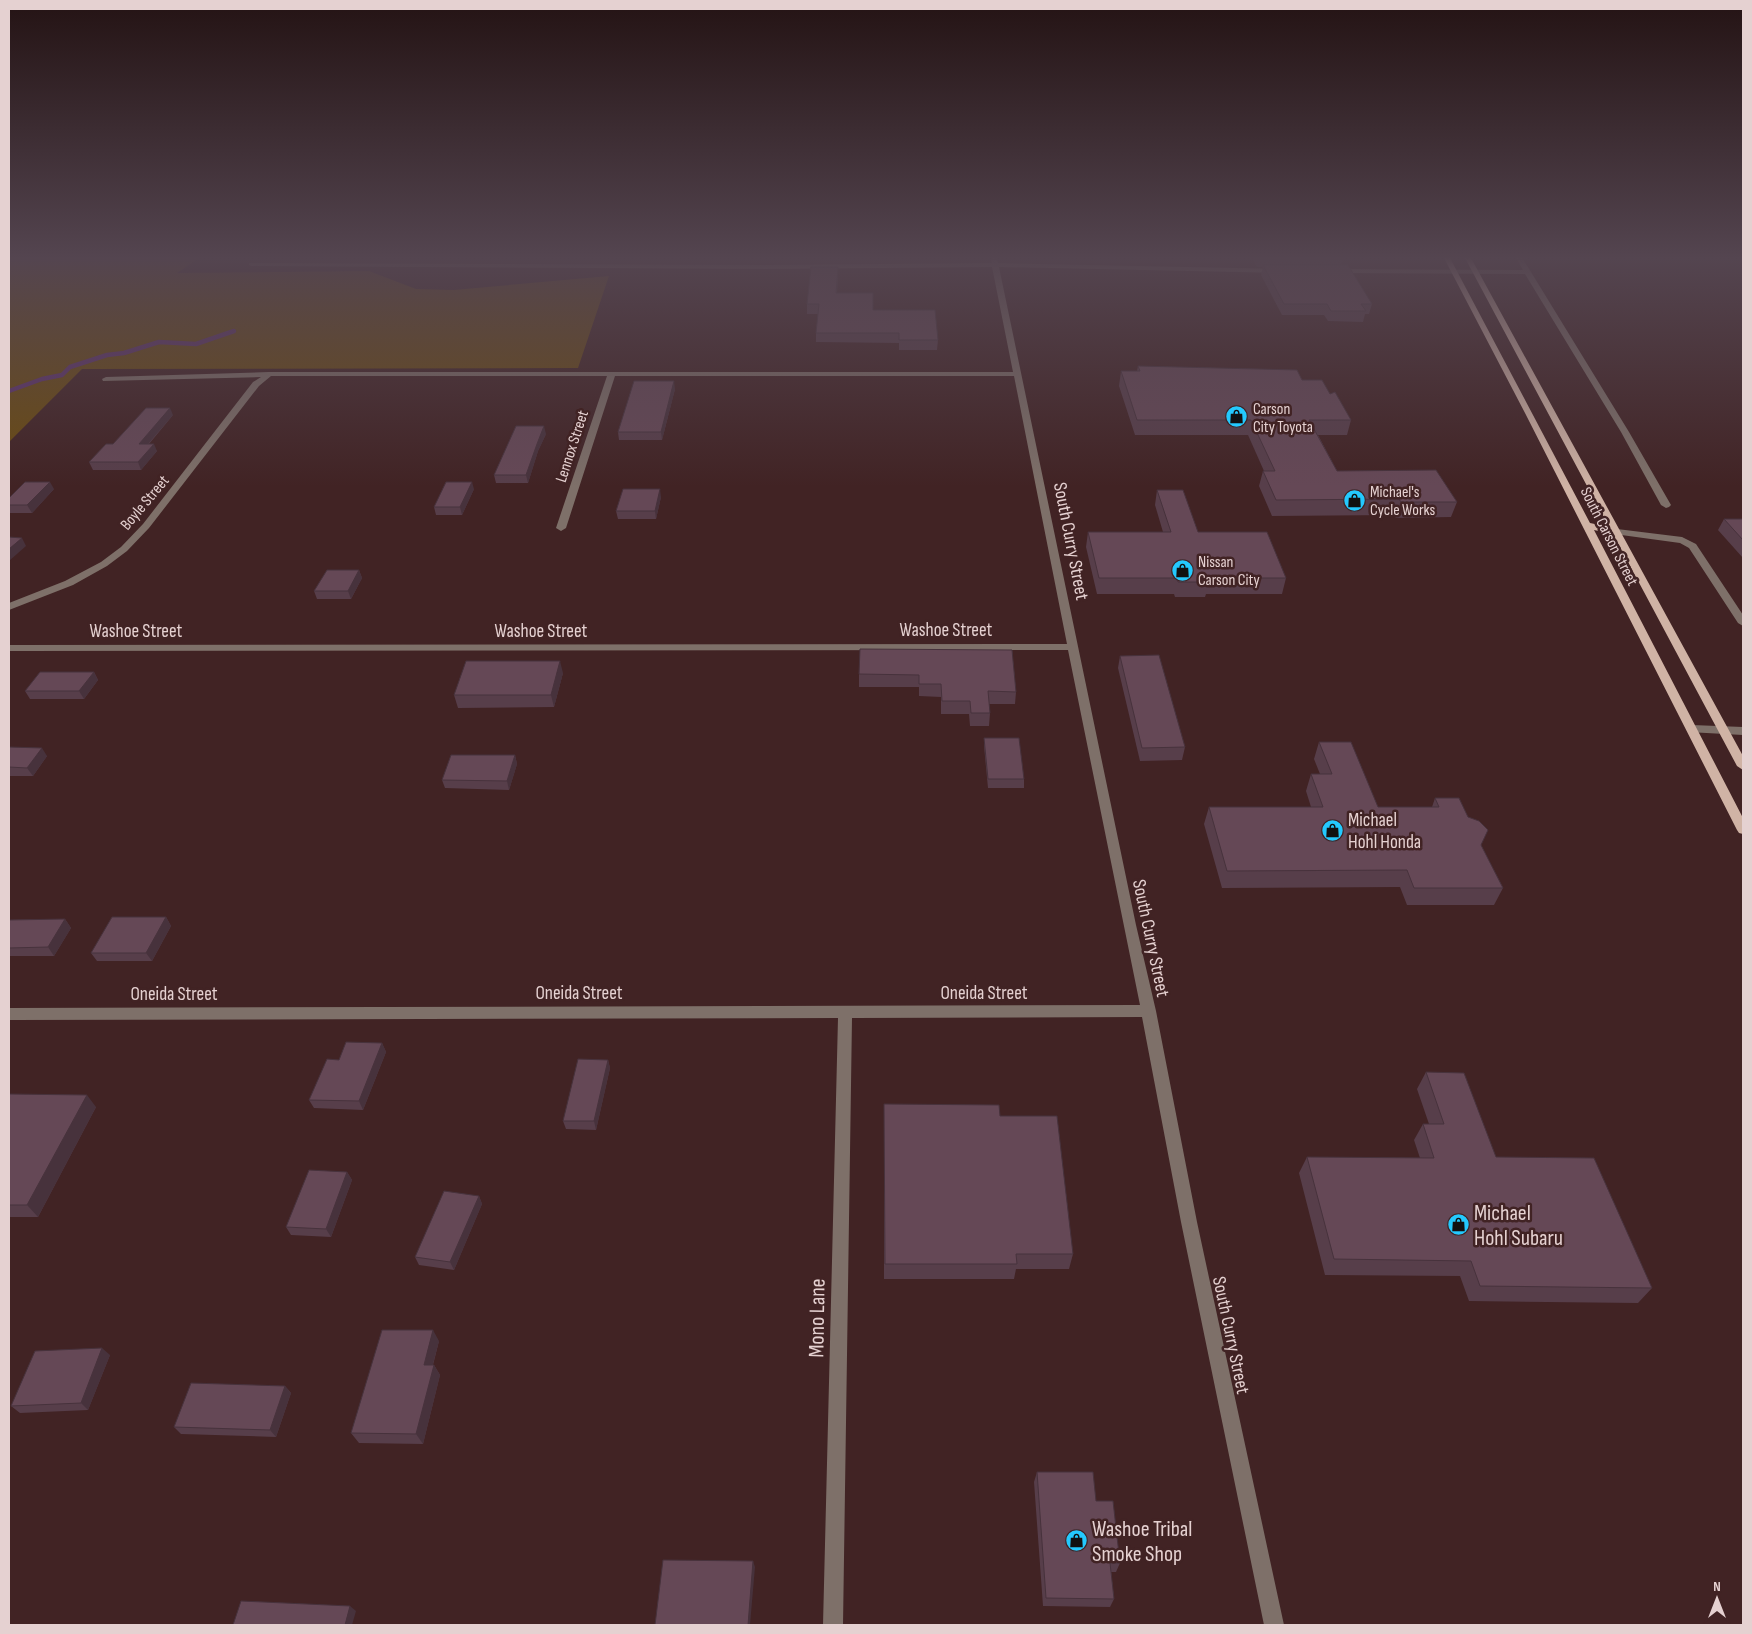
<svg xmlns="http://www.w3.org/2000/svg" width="1752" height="1634" viewBox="0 0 1752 1634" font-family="'Sofia Sans Condensed',sans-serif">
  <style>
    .green { fill: #6b4b10 }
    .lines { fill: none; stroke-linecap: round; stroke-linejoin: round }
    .stream { stroke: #5f346e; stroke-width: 4.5 }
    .minor { fill: #7e7069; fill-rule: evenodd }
    .major { fill: #d0b3a5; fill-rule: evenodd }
    .wall { fill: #573e4a }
    .shaded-wall { fill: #47323c }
    .building { fill: #654856; stroke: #47323c }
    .labels { text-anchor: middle; stroke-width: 5; stroke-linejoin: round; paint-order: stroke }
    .far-poi-label { font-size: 16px; fill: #e5d1d1; stroke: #412324; text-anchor: start }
    .far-street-label { font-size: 16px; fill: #e5d1d1; stroke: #412324 }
    .street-label { font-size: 19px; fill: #e5d1d1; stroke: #412324 }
    .poi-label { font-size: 19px; fill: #e5d1d1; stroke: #412324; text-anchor: start }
    .near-poi-label { font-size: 22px; fill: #e5d1d1; stroke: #412324; text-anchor: start }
    .near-street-label { font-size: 22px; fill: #e5d1d1; stroke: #412324 }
  </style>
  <rect width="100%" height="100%" fill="#412324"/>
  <!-- green -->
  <polygon class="green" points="9,258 199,258 177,273 369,271 416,289 454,290 609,276 578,368 82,369 9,442"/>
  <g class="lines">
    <!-- stream -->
    <polyline class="stream" points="9,391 42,379 62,375 70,367 107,355 124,353 159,342 196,344 234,331"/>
    <!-- minor -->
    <g class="minor">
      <polygon points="991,258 997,258 998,263 1278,269 1281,271 1278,273 999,267 1136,925 1156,1011 1197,1222 1284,1625 1264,1625 1181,1222 1142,1017 852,1018 843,1625 823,1625 838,1018 9,1020 9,1008 1140,1005 1068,650 9,651 9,645 1067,644 1014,376 615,376 566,528 561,531 556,528 607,376 271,376 259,386 149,528 127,551 107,566 73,585 9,610 9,603 65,581 101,562 121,547 143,524 253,382 261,377 103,381 102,379 106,377 269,372 1013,372 992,267 768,269 251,266 249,265 249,263 768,265 992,263"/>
      <polygon points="1516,258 1522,258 1531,272 1629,432 1671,505 1669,507 1666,508 1661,505 1621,432 1525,274 1335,273 1332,271 1335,269 1523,270"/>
      <polygon points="1617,529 1682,537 1696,544 1743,615 1743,626 1738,623 1689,548 1680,543 1614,534 1614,530"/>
      <polygon points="1692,725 1743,727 1743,735 1688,732 1686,729"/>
    </g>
    <!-- major -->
    <polygon class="major" points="1444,258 1450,258 1590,523 1609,527 1465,258 1471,258 1743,756 1743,770 1737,766 1613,534 1594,530 1743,818 1743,834 1739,833 1737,830 1525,413"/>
  </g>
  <!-- wall -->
  <g class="wall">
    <polygon points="1252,258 1343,258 1341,265 1372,304 1369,314 1365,314 1363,322 1328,321 1324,315 1282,315 1261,275 1263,267 1257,267"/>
    <polygon points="838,276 837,293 938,340 937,350 899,350 899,343 816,342 816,333 818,314 807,314 807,304"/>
    <polygon points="1138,366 1302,380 1330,394 1351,420 1347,435 1318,435 1337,471 1457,502 1451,517 1396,518 1394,515 1272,516 1259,486 1263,471 1264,471 1248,435 1135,435 1119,386 1121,371 1137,371"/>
    <polygon points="675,389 662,440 619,440 618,432"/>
    <polygon points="173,415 149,444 157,451 141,470 93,470 89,462 113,444"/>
    <polygon points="546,434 538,451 528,483 496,483 494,475"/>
    <polygon points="54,489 32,513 9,513 9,498"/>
    <polygon points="474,489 462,515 436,515 434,507"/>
    <polygon points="1157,490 1198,532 1286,578 1282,594 1206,594 1205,597 1175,597 1174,594 1097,594 1086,547 1088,532 1163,532 1155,505"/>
    <polygon points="661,497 656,519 618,519 616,511"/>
    <polygon points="1724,519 1743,519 1743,558 1718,530"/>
    <polygon points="359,570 362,578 351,599 317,599 314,591"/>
    <polygon points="1012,650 1016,692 1015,704 989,704 990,713 989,726 970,726 969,714 941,714 941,697 919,696 919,687 859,687 859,674"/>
    <polygon points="1120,656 1185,747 1182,760 1140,761 1118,668"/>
    <polygon points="94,672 98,680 84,699 30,699 25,691"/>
    <polygon points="563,673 554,707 458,708 454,695"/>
    <polygon points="984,738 1024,779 1024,788 988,788 984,746"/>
    <polygon points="1319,742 1378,807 1432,807 1435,798 1481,845 1503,888 1494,905 1407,905 1400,887 1222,888 1204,824 1209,807 1311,807 1306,791 1311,774 1320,774 1314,759"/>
    <polygon points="9,747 47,756 33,776 9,776"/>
    <polygon points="515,755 517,764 509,790 445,788 442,780"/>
    <polygon points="166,917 171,926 152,961 97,961 91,953"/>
    <polygon points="65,919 71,928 54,956 9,956 9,920"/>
    <polygon points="382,1043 386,1052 363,1110 314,1108 309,1100 339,1060"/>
    <polygon points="608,1060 610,1068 596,1130 566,1129 563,1121"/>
    <polygon points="1426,1072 1496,1157 1652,1288 1638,1303 1469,1301 1460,1276 1325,1275 1299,1173 1307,1157 1420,1158 1414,1140 1423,1124 1429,1124 1417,1089"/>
    <polygon points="9,1094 96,1107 38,1217 9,1217"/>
    <polygon points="884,1104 1000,1116 1073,1254 1069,1269 1016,1269 1014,1279 884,1279"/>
    <polygon points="347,1172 352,1180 331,1237 291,1235 286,1227"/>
    <polygon points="479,1196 482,1204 454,1270 419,1265 415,1257"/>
    <polygon points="439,1341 433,1365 434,1365 440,1375 423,1444 359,1443 351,1433"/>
    <polygon points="110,1355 88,1410 20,1413 11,1406"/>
    <polygon points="285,1386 291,1393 276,1437 181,1434 174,1427"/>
    <polygon points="1037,1472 1096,1501 1120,1563 1116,1572 1111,1572 1114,1599 1110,1607 1043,1606 1034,1482"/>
  </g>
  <!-- shaded-wall -->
  <g class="shaded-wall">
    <polygon points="674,381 675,389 662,440 661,432"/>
    <polygon points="170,408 173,415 142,451 139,444"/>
    <polygon points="544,426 546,434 538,451 528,483 526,475 537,444"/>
    <polygon points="154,444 157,451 141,470 138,462"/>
    <polygon points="50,482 54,489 32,513 27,505"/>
    <polygon points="472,482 474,489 462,515 460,507"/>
    <polygon points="660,489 661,497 656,519 655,511"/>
    <polygon points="22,538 26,546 9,561 9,549"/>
    <polygon points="359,570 362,578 351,599 348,591"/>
    <polygon points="560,661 563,673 554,707 551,695"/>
    <polygon points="94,672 98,680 84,699 79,691"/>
    <polygon points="42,748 47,756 33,776 27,768"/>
    <polygon points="515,755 517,764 509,790 507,781"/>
    <polygon points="166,917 171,926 152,961 146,953"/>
    <polygon points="65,919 71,928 54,956 48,947"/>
    <polygon points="382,1043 386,1052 363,1110 359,1101"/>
    <polygon points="608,1060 610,1068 596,1130 594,1121"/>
    <polygon points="87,1095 96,1107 38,1217 27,1205"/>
    <polygon points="347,1172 352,1180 331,1237 326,1229"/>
    <polygon points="479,1196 482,1204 454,1270 450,1262"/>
    <polygon points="433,1330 439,1341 430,1375 424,1365"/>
    <polygon points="102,1348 110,1355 88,1410 81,1403"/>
    <polygon points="434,1365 440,1375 423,1444 416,1434"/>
    <polygon points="285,1386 291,1393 276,1437 270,1430"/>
    <polygon points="753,1561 755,1567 750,1625 748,1625"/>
    <polygon points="350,1606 356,1611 352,1625 345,1625"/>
  </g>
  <!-- building -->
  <g class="building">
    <polygon points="1263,265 1348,265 1372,304 1361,304 1366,311 1331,311 1327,304 1284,304"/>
    <polygon points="811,267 838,267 836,293 873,293 873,310 935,310 938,340 899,340 899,333 816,333 819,304 807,304"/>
    <polygon points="1138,366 1297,370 1302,380 1322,380 1330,394 1335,392 1351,420 1309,420 1337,471 1436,470 1457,502 1401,502 1399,499 1276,500 1263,471 1275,471 1251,420 1137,420 1121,371 1140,371"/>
    <polygon points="634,381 674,381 661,432 618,432"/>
    <polygon points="146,408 170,408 139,444 154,444 138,462 89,462 106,444 113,444"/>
    <polygon points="516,426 544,426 537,444 526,475 494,475"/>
    <polygon points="25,482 50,482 27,505 9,505 9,498"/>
    <polygon points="446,482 472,482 460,507 434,507"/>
    <polygon points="623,489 660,489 655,511 616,511"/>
    <polygon points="1157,490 1183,490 1198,532 1267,532 1286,578 1207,578 1209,582 1178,582 1177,578 1099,578 1088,532 1171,532"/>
    <polygon points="1724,519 1743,519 1743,540"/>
    <polygon points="9,537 22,538 9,549"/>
    <polygon points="327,570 359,570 348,591 314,591"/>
    <polygon points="860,649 1012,650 1016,692 988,691 990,713 971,713 970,701 942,701 941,684 919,684 919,675 859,674"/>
    <polygon points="1159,655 1185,747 1142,748 1120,656"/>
    <polygon points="466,661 560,661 551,695 454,695"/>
    <polygon points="40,672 94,672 79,691 25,691"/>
    <polygon points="984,738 1019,738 1024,779 988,779"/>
    <polygon points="1319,742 1351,742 1378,807 1439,807 1435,798 1459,798 1468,817 1479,821 1488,830 1481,845 1503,888 1414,888 1407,870 1227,871 1209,807 1323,807 1311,774 1332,774"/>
    <polygon points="9,747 42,748 27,768 9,767"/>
    <polygon points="451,755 515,755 507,781 442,780"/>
    <polygon points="112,917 166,917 146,953 91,953"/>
    <polygon points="65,919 48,947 9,948 9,920"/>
    <polygon points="346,1042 382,1043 359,1101 309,1100 327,1059 339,1060"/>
    <polygon points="578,1059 608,1060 594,1121 563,1121"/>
    <polygon points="1426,1072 1464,1073 1496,1157 1594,1158 1652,1288 1480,1286 1471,1261 1334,1259 1307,1157 1434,1158 1423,1124 1444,1124"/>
    <polygon points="9,1094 87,1095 27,1205 9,1205"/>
    <polygon points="884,1104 999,1105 1000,1116 1057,1116 1073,1254 1016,1254 1017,1264 885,1264"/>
    <polygon points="309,1170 347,1172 326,1229 286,1227"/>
    <polygon points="444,1191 479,1196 450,1262 415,1257"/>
    <polygon points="382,1330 433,1330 424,1365 434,1365 416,1434 351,1433"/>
    <polygon points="102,1348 81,1403 11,1406 35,1351"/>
    <polygon points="191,1383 285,1386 270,1430 174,1427"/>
    <polygon points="1037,1472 1093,1472 1096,1501 1113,1501 1120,1563 1110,1563 1114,1599 1046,1598"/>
    <polygon points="663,1560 753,1561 748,1625 655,1625"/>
    <polygon points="241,1601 350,1606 345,1625 233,1625"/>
  </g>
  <!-- sky -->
  <linearGradient id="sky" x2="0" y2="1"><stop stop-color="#241314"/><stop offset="0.53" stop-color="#544550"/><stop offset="1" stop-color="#544550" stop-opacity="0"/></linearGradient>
  <rect width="1752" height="487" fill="url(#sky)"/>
  <!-- icons -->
  <defs>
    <symbol id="shop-disc" viewBox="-11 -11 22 22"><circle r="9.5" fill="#24c9fe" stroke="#412324"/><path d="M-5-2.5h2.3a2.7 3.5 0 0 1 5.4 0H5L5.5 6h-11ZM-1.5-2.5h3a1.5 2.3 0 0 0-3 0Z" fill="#111"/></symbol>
  </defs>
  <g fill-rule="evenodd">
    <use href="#shop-disc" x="1224" y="404" width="25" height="25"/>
    <use href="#shop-disc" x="1342" y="488" width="25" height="25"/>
    <use href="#shop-disc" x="1170" y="558" width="25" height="25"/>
    <use href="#shop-disc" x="1320" y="818" width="25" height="25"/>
    <use href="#shop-disc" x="1446" y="1212" width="25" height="25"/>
    <use href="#shop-disc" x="1064" y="1528" width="25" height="25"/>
  </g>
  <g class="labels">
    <!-- far-poi labels -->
    <g class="far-poi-label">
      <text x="1253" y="414">Carson<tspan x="1253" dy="18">City Toyota</tspan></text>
      <text x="1370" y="497">Michael's<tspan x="1370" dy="18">Cycle Works</tspan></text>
      <text x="1198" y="567">Nissan<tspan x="1198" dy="18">Carson City</tspan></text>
    </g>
    <!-- far-street labels -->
    <g class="far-street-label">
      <text transform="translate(571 446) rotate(-72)" y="6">Lennox Street</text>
      <text transform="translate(144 502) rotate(-50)" y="6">Boyle Street</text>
      <text transform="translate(1610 536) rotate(63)" y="6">South Carson Street</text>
    </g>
    <!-- street labels -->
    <g class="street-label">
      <text transform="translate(1072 541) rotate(79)" y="7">South Curry Street</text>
      <text x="946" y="636">Washoe Street</text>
      <text x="136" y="637">Washoe Street</text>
      <text x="541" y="637">Washoe Street</text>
      <text transform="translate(1152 938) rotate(78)" y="7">South Curry Street</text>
      <text x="579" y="999">Oneida Street</text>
      <text x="984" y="999">Oneida Street</text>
      <text x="174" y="1000">Oneida Street</text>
      <text transform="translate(1232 1335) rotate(78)" y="7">South Curry Street</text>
    </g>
    <!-- poi labels -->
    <g class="poi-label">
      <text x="1348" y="826">Michael<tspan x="1348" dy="22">Hohl Honda</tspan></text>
    </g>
    <!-- near-poi labels -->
    <g class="near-poi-label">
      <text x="1474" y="1220">Michael<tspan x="1474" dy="25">Hohl Subaru</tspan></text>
      <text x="1092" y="1536">Washoe Tribal<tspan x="1092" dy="25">Smoke Shop</tspan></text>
    </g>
    <!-- near-street labels -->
    <g class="near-street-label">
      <text transform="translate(816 1318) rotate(-89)" y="8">Mono Lane</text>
    </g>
  </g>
  <!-- border -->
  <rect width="1752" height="1634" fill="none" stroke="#e5d1d1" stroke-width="20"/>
  <!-- north arrow -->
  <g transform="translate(1717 1599)" stroke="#412324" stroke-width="4" paint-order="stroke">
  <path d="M0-4L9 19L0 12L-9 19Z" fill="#e5d1d1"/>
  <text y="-8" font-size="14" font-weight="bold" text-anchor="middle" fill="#e5d1d1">N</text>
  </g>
</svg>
